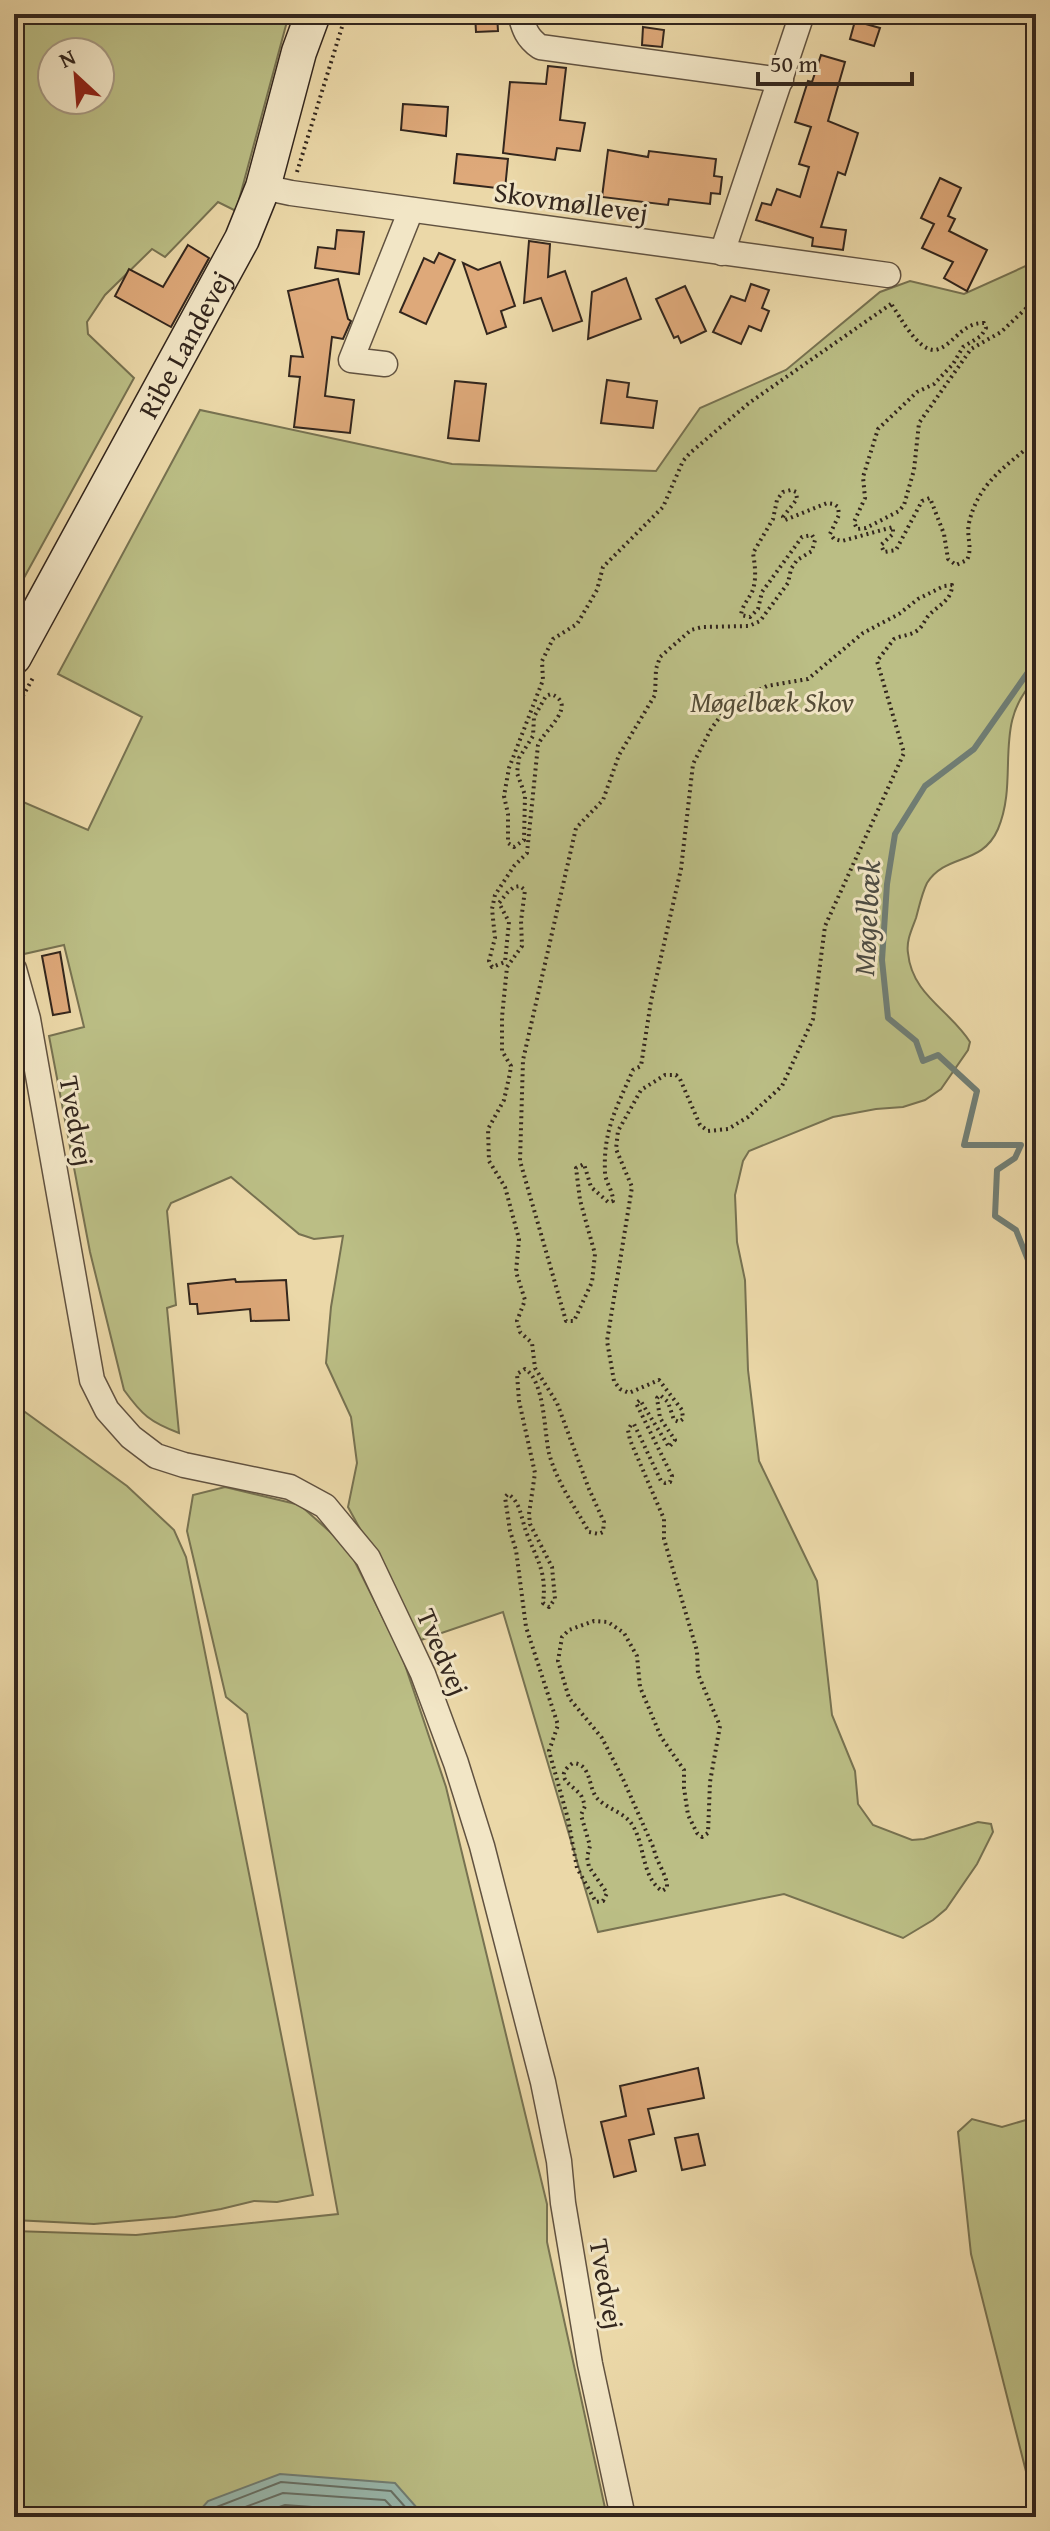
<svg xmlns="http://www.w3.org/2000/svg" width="1050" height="2531" viewBox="0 0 1050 2531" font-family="'Gentium Book Plus',serif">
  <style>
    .green { fill: #bbbe85; stroke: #777251; stroke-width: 2; fill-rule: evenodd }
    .water { fill: #99b9af; stroke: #707e75; stroke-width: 2 }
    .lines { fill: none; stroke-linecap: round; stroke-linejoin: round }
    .shore { stroke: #667066; stroke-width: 2 }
    .stream { stroke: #707e75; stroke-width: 6 }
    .building { fill: #dea97a; stroke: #33261d; stroke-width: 2 }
    .street-casing { stroke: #615240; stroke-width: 27 }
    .secondary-casing { stroke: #33261d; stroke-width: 37 }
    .path { stroke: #33261d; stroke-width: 4; stroke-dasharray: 2 4; stroke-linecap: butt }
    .street { stroke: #f2e6c6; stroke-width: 24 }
    .secondary { stroke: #f2e6c6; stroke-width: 34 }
    .labels { text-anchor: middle; stroke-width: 6; stroke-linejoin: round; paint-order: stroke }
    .street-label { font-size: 28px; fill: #33261d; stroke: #f2e6c6 }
    .park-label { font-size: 28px; font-style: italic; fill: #554c37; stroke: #f2e6c6 }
    .water-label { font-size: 30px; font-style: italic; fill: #4c4b42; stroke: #f2e6c6 }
  </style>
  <rect width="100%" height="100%" fill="#ebd8a8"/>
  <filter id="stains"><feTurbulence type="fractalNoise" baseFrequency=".0025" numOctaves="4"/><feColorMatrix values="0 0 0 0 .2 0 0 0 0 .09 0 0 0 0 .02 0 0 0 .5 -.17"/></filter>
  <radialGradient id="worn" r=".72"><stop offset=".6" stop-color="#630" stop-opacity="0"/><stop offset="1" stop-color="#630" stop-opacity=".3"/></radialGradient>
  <!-- green -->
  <g class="green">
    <path d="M14 14H289L236 211 218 202 165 257 152 249 105 295 87 322 88 334 134 378 14 596ZM52 52H100V100H52Z"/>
    <path d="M1036 258V679C991 722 1020 777 998 829 982 866 946 853 927 883 922 893 919 907 916 918 912 929 906 941 908 953 912 995 950 1010 970 1042L968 1050 941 1089 925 1100 903 1107 876 1109 833 1117 749 1151 743 1161 735 1195 737 1242 745 1280 748 1370 759 1461 817 1581 832 1715 855 1771 858 1804 873 1825 912 1840 924 1839 978 1822 991 1824 993 1832 977 1864 946 1909 933 1920 903 1938 784 1894 598 1932 503 1612 421 1640 348 1507 357 1463 351 1417 326 1363 331 1307 343 1236 314 1239 299 1234 231 1177 171 1203 167 1211 176 1305 167 1308 179 1433C150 1422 142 1415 124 1390L90 1252 49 1036 84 1027 64 945 24 954 14 930V798L88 830 142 717 58 674 200 410 452 464 656 471 700 408 786 370 880 292 910 281 964 294 1028 265Z"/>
    <polygon points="14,1404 127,1486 174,1530 186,1557 313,2195 277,2202 254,2201 221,2209 175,2217 94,2224 14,2220"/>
    <polygon points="225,1487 300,1505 348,1548 402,1656 446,1787 547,2204 547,2242 607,2517 14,2517 14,2231 136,2235 338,2214 247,1714 226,1697 187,1531 193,1495"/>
    <polygon points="1036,2117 1036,2511 971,2254 958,2132 972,2119 1002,2127"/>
  </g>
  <!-- water -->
  <polygon class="water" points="280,2474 395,2483 425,2517 194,2517 208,2501"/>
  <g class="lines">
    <!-- shore -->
    <g class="shore">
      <polyline points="205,2517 214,2508 281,2482 391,2491 414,2517"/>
      <polyline points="218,2517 283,2493 385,2500 401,2517"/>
      <polyline points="251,2517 285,2505 379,2512 385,2517"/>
    </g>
    <!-- stream -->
    <g class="stream">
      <polyline points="1036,629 1028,643 1034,654 1031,668 974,749 925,786 895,834 887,884 882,960 888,1018 916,1041 923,1061 938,1055 977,1091 964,1145 1021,1145 1015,1158 997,1170 995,1216 1016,1230 1030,1265 1036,1271"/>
      <polyline points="1036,1295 1033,1299 1036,1306"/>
    </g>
  </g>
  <!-- building -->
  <g class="building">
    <polygon points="475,14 497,14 498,31 476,32"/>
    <polygon points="855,21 880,28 874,46 850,39"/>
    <polygon points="643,27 664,30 662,47 642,45"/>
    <polygon points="821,55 845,62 828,121 858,133 845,175 838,172 821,227 846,230 843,250 812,246 813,238 756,220 762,203 771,205 777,189 800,197 809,167 799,164 811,127 795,122 808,81 812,82"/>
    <polygon points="548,66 566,68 560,120 585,123 580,151 557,148 555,160 503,153 510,82 546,84"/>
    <polygon points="403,104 448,107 446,136 401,130"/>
    <polygon points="608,150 648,157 649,151 716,159 714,176 722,177 720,194 711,193 710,204 669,199 668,205 602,197"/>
    <polygon points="457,154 508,159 505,189 454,183"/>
    <polygon points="940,178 961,188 948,216 955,219 949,231 987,250 967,291 944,278 953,262 922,248 934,224 921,218"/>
    <polygon points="337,230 364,232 359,274 315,268 318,247 335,249"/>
    <polygon points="529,241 550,244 548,277 565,271 582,321 553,331 541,298 524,303"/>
    <polygon points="188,245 209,258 171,327 115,296 129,269 163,287"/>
    <polygon points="439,253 455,260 426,324 400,312 424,258 434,263"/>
    <polygon points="500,262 515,306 501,311 506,327 487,334 463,263 478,270"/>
    <polygon points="626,278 641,319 588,339 592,292"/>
    <polygon points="338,279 348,319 351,321 343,339 332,337 325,396 354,400 350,433 294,427 300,377 289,376 291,356 303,357 288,291"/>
    <polygon points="751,284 769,290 762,308 769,311 761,331 749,326 741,344 713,332 731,296 745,301"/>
    <polygon points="685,286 706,331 681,343 678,336 674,338 656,299"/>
    <polygon points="607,380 629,383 627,397 657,401 653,428 601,423"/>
    <polygon points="455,381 486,384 479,441 448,438"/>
    <polygon points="60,952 70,1012 53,1015 42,956"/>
    <polygon points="235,1279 236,1282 286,1280 289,1320 251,1321 250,1309 198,1314 197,1304 190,1304 188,1284"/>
    <polygon points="698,2068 704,2098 648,2109 654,2134 629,2140 636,2171 614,2177 601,2122 626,2116 620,2086"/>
    <polygon points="698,2134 705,2165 682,2170 675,2138"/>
  </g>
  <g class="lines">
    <defs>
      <g id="street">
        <path d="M520 14C524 29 527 38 540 47L781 80"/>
        <polyline points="263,187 291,193 888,275"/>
        <polyline points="722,253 802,14"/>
        <polyline points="385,364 351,360 411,210"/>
        <polyline points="14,969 28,1019 92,1380 107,1410 131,1437 156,1456 184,1465 290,1487 325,1506 368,1558 406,1638 423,1674 456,1763 482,1846 543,2082 559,2161 563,2203 590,2364 623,2517"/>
      </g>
      <g id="secondary">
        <path id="s1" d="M14 657 242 239 263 187 299 52 313 14"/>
      </g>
    </defs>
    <!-- street casing -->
    <use href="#street" class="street-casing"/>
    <!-- secondary casing -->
    <use href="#secondary" class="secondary-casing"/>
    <!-- path -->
    <g class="path">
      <polyline points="297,172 346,14"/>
      <path d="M891 304 749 403 690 453 683 461 663 507 603 567 597 590 580 619 577 624 553 639 542 661 543 680 509 768 504 796 508 814V843L514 847 524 840 525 795 517 773 519 758 533 736 534 717 546 696 551 694C579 705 544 730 538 745L527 853 514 866 495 895 492 909 495 938 489 961 492 967 505 962 509 922 499 903 507 893 514 887 520 886 525 890 521 921 522 946 507 967 502 1017V1051L511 1066 510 1073 504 1100 488 1129 489 1161 505 1187 519 1239 516 1272 525 1300 517 1321 520 1332 532 1343 535 1368 557 1403 589 1489 604 1522 603 1532 599 1534 589 1532C575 1507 556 1481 549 1453 544 1432 545 1381 525 1369L517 1374 519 1401 535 1473 529 1514 530 1524 552 1567 555 1599 549 1607 543 1603C547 1572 537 1560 527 1534 521 1519 521 1502 508 1494L505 1497 510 1531 516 1550 526 1627 558 1725 549 1751 568 1819 577 1868 596 1902 603 1901 607 1893 589 1867 587 1857 590 1846 581 1815 585 1806C584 1803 582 1796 580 1794 570 1783 553 1777 573 1763 591 1764 588 1785 596 1797 605 1808 623 1812 631 1823 646 1844 640 1875 662 1891L667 1888C668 1876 656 1862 654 1849L623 1779 602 1738 569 1698 558 1661 562 1637 569 1630 594 1621 608 1622 624 1633 637 1656 640 1687 661 1737 684 1770V1788L688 1815 697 1833 702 1837 708 1833 710 1782 720 1726 698 1674 697 1651 664 1539V1519L630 1440 628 1430 631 1425 634 1424 661 1481 665 1483 670 1482 672 1476 636 1403 640 1400 669 1447 675 1440 660 1418 657 1398 660 1395 668 1402 674 1420 679 1422 683 1419 682 1410 659 1380 629 1393 620 1389 614 1381 607 1341 632 1187 616 1149 618 1131 641 1090 665 1075H676L680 1079 700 1125 708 1131 728 1129 748 1117 782 1086 813 1019 825 926 904 753 877 661 894 639C902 635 910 636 918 630 923 626 925 619 930 614 939 605 952 600 952 585L944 586 918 599 899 614 863 633 808 679 767 686 728 706 711 729 693 764 681 869 651 1001 641 1066 633 1070C617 1107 603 1130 605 1172 605 1182 613 1190 613 1201L608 1202 591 1187 584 1164 576 1168 580 1200 595 1254 592 1282 574 1321H566L520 1161 523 1060 576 828 603 800 619 755 655 695 656 669 660 657 691 630 702 627 749 626 760 621 788 583 791 569 797 560 812 551 815 540 812 535 802 537 762 592 758 609 750 617 741 615C742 606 748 600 752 592 757 580 755 565 753 553L773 519 777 500 783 492 791 490 796 492 797 499 783 517 785 520 827 503 834 504 838 507 839 515 830 534 834 539 842 541 893 527V534L881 545 884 552 896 550 922 501 930 498 944 534 948 559 956 565 967 560C973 548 966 536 969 523 978 483 1006 466 1036 441"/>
      <path d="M892 305C900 317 918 351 935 350 944 349 954 338 961 332 969 326 974 323 984 323L986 328 981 336 963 347 953 364 934 384 917 392 878 429 863 477 865 498 854 522 857 529 866 528 899 511 904 505 914 470 919 423 971 349 1001 332 1036 299"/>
      <polyline points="14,712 34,676"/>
    </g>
    <!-- street -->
    <use href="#street" class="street"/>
    <!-- secondary -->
    <use href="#secondary" class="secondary"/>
  </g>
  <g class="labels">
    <!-- street labels -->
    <g class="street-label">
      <text transform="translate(571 202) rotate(8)" y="10">Skovmøllevej</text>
      <text dy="10" stroke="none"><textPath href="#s1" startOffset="356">Ribe Landevej</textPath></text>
      <text transform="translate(77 1121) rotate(80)" y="10">Tvedvej</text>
      <text transform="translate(443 1652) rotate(67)" y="10">Tvedvej</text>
      <text transform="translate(607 2284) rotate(80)" y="10">Tvedvej</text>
    </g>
    <!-- park labels -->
    <g class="park-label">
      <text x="772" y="712">Møgelbæk Skov</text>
    </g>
    <!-- water labels -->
    <g class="water-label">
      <text transform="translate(867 918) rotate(-87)" y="10">Møgelbæk</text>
    </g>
  </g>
  <!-- margin -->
  <rect width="1050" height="2531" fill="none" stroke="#ebd8a8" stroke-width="48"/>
  <rect x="16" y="16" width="1018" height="2499" fill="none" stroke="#33261d" stroke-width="4"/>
  <rect x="24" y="24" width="1002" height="2483" fill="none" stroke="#33261d" stroke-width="2"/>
  <!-- north arrow -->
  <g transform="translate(76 76) rotate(334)"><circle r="38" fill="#f2e6c6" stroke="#a69982" stroke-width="2"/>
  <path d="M0-6L14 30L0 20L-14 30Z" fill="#8f2418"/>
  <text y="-12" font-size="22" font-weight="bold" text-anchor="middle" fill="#33261d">N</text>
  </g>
  <!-- scale -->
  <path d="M758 72v12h154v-12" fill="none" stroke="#33261d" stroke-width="4"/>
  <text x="770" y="72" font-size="24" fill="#33261d" stroke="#f2e6c6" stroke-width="6" paint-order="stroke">50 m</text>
  <rect width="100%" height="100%" filter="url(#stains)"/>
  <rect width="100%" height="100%" fill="url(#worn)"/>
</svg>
